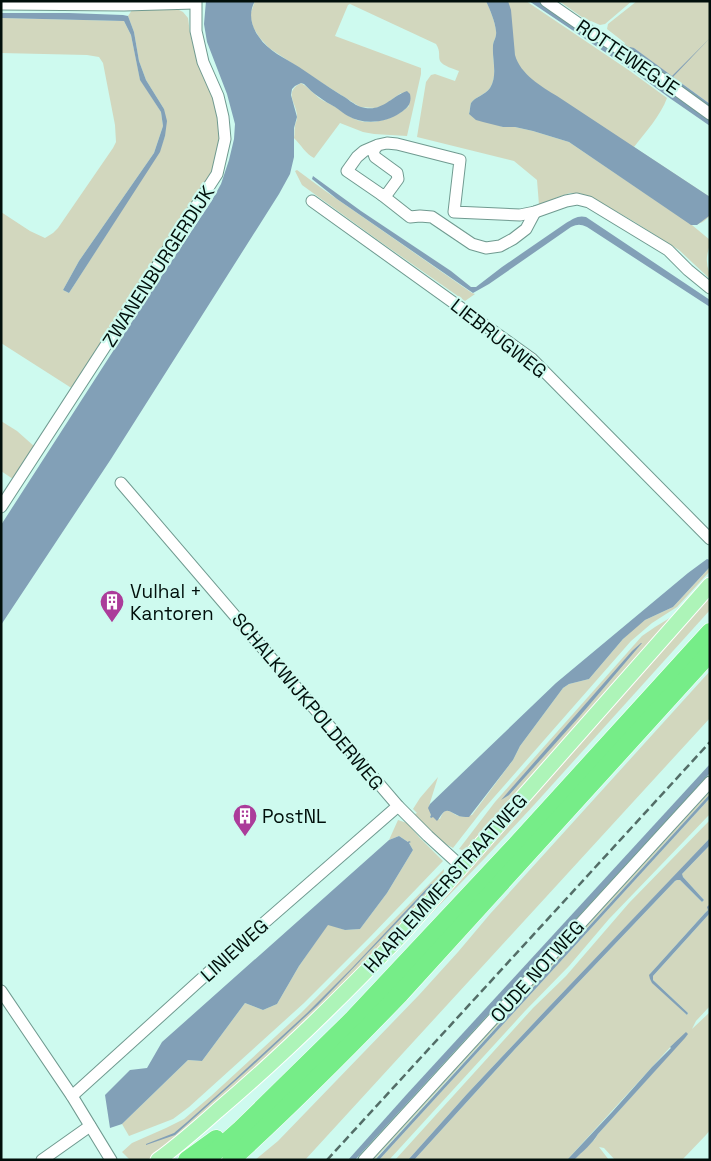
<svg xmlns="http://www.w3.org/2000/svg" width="711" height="1161" viewBox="0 0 711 1161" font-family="'Space Grotesk',sans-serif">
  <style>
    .green { fill: #d2d7be }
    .water { fill: #82a0b7 }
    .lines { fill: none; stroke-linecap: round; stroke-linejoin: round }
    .minor-casing { stroke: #709a90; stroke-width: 13 }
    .major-casing { stroke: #fff; stroke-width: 17 }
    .highway-casing { stroke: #fff; stroke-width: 19 }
    .minor { stroke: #fff; stroke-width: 11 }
    .major { stroke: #adf4b8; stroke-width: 15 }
    .highway { stroke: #76ed88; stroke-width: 18 }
    .rail { stroke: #536d67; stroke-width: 2.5; stroke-dasharray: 8 4; stroke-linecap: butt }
    .labels { text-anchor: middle; stroke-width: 4.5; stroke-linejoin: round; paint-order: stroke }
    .street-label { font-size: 19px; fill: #010f0b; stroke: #cefaef }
    .poi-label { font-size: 19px; fill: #010f0b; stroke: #cefaef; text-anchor: start }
  </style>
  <rect width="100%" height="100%" fill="#cefaef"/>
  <!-- green -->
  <g class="green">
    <path d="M255 1H486C490 10 495 21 496 31 497 37 493 41 493 46 492 60 498 75 490 88 485 95 475 97 471 103 470 106 470 110 469 114L503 127H515L533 131 569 142 680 217 686 187 517 70 506 1H526L630 71 667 98C661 115 645 133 634 147L710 197V216C703 222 701 224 692 225L710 240C710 248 706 254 707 262 707 268 710 273 710 279L679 250 633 221 593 198 579 193H570L558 197 539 205 537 180 514 161 417 137 426 82 431 75 435 74 455 81 459 71C454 69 443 66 440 61 438 55 441 52 436 44L350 4 348 5 335 36 421 68V74L407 136 374 134 363 132 340 123 314 158C306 154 301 145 294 138 295 134 294 130 295 126 295 123 297 121 297 118 298 104 282 93 301 83 308 87 313 93 319 98 325 102 331 104 337 108 343 112 349 117 357 120 374 126 396 118 409 106L401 93 383 106 375 108 360 107 319 81 269 48 259 37 253 27 250 15Z"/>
    <polygon points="559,1 632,1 605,24 600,25 591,21 589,22"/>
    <polygon points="637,1 710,1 710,104 673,77 673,76 671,76 634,48 629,49 624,45 625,43 607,29 608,24"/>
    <polygon points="134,7 175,8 183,12 188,18 190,33 195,53 216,106 220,132 219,145 216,158 212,171 202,190 73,389 1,343 1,212 30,231 45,238 53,233 58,228 113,148 116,142 115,125 103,63 99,57 87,55 1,53 1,18 124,21 131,35 140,79 161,112 163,126 154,153 79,261 63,290 69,293 159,152 165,136 164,109 146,80 139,61 134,32 128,16"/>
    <polygon points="297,170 324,190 472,293 475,294 465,301 382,243 302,185 295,171"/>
    <polygon points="1,421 17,431 35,447 13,479 1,471"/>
    <path d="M710 567V571L677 607 652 623 631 641 481 812 453 848C438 841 425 827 413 815L417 813 413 809 420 798 438 777 429 806 431 815 430 817V818L432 816 440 819C446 803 451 814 459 816 463 817 468 816 472 815L513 760 520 746 563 688 569 684 589 679 623 639 633 629 645 620 673 607Z"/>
    <polygon points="710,594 710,610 534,805 484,859 427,918 422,920"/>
    <polygon points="673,616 468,848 462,850 459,849 495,802 642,636 655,627"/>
    <polygon points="710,671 710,718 305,1160 255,1160 278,1141 419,995 458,952 490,914"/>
    <polygon points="710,788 710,794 376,1158 375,1160 368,1160"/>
    <polygon points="710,798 710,814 609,919 569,966 525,1011 389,1160 379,1160"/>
    <polygon points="398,820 407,823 420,838 443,861 369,938 304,1003 189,1107 173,1119 129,1136 122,1124 188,1060 202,1061 245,1003 263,1010 277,1004 299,966 328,924 345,930 360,929 387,893 413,850 409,843 410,842 408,842 399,836 389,840"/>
    <polygon points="710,820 710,838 699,850 546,1010 467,1094 408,1160 395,1160 533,1008 566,976 629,903"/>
    <polygon points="710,845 710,906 709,905 708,910 705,913 650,974 650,979 687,1015 688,1013 653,980 653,976 710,913 710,1006 696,1021 692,1029 710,1012 710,1130 706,1135 682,1160 615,1160 604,1148 599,1147 609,1160 574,1160 595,1139 598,1134 661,1064 674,1043 567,1160 414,1160 515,1049 675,881 677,880 680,880 702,902 704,900 682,876 682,874"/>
    <polygon points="444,869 443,878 426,900 297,1032 153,1158 150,1160 130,1160 122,1152 132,1143 166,1128 184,1119 211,1096 301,1013"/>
  </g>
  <!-- water -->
  <g class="water">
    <path d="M206 1H255C248 13 251 26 259 37 268 51 285 58 299 67 313 76 326 86 341 95 347 98 354 105 361 107 382 113 390 97 407 91L410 94C412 103 408 108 400 113 386 123 363 125 348 116 344 114 340 110 335 107 330 104 324 101 319 97 313 93 309 89 304 84L301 83 295 86 292 89 291 95 297 117 294 128V157L290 174 279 194 111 459 1 625V525L157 283 211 202 221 184 229 160 234 139 235 124 227 94 207 42 204 24Z"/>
    <path d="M486 1H508L511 10 515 55C520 74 542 87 557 96L710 197 709 216 697 225H691L569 142 533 131 515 127H503L483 122 476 120 469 114C470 111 470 106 471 103 475 97 485 95 490 88 498 75 492 60 493 46 493 41 497 37 496 31 495 21 490 10 486 1Z"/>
    <polygon points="529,1 538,1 599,40 710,119 710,126 671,99 633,71"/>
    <polygon points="1,13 69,13 123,15 128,16 134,32 139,61 146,80 164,109 167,121 165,136 160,152 69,293 63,290 79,261 154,153 163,126 161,112 140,80 131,35 124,21 1,18"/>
    <polygon points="710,38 673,77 710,104 710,109 629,49 630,47 634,48 672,76"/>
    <path d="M313 176 361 211 451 271 471 287H476L502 267 566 223C573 219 578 215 586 217L710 300V307L587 227C580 224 578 224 571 227L489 284 473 293 337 199 312 179Z"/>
    <path d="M707 559 710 560 709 568 673 607 645 620 623 639 589 679 569 684 563 688 520 746 513 760 469 817C465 817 460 817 457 815 452 813 447 807 442 814 440 816 439 819 437 821L433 817 431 818 430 817 431 815 428 808 430 804 556 683 688 573Z"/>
    <polygon points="641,643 642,643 579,717 509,795 501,800 632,651"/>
    <polygon points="710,764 710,773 355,1160 348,1160 407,1094"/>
    <polygon points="710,794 710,798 379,1160 375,1160"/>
    <polygon points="399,836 408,842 409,841 411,842 409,843 413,850 387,893 360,929 345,930 328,925 299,966 277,1004 263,1010 245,1003 202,1061 188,1060 122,1124 110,1128 105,1095 130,1070 147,1068 162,1042 389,840"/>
    <polygon points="710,838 710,845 682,874 683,877 704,900 702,902 680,880 677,880 675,881 515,1049 414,1160 408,1160 467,1094 546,1010"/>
    <polygon points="431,884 433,884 427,891 318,1005 252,1066 175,1135 146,1145 146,1144 174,1133 187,1122 233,1081 307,1013 352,968"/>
    <polygon points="709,905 710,913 653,976 653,980 688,1013 687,1015 652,983 650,979 649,975 705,913 708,910 707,907"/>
    <path d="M686 1032 688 1034 685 1038 598 1134C593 1143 582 1152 574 1160H567L612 1112 652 1067 671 1048 670 1047Z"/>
  </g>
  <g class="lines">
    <defs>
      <g id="minor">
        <polyline points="546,1 582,26 623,51 710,114"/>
        <polyline points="1,4 124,5 195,3"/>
        <polyline points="378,145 373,151 375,157 397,173 398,179 387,194 382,195 347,171 357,157 364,151 378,145 387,143 397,144 460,160 454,212 520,215 535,212 566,201 577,199 589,202 668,250 688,270 710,288"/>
        <polyline points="382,195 410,217 420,216 432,217 472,244 486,248 500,246 513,239 526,229 535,212"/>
        <polyline points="312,201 532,359 710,539"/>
        <polyline points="121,483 398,806 428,836 462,867"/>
        <polyline points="1,507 217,174 225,139 223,117 218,96 203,62 196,31 196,1"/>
        <polyline points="1,991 72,1096 111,1160"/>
        <polyline points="72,1096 241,943 398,806"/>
        <polyline points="42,1160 90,1126"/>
        <polyline points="364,1160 710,782"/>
      </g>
      <path id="major" d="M158 1160C179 1145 198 1128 217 1111 282 1056 343 996 402 934L710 585"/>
      <g id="highway">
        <polyline points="187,1160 216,1139"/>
        <polyline points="206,1160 241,1129 353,1019 517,844 710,632"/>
        <path d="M231 1160C289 1107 345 1051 400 994L710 653"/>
      </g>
    </defs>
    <!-- minor casing -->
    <use href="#minor" class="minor-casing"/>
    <!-- major casing -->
    <use href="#major" class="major-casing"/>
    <!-- highway casing -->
    <use href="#highway" class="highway-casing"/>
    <!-- minor -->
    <use href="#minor" class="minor"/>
    <!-- major -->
    <use href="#major" class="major"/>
    <!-- highway -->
    <use href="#highway" class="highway"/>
    <!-- rail -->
    <polyline class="rail" points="327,1160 710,742"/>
  </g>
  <!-- icons -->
  <defs>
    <symbol id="building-pin" viewBox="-11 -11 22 30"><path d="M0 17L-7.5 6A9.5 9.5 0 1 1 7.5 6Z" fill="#ab3c9a" stroke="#cefaef"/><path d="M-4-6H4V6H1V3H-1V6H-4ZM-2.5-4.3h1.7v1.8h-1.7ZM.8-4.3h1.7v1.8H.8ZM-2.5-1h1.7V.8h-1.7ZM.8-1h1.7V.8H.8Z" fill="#fff"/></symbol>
  </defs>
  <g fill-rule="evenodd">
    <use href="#building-pin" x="98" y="588" width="28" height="38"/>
    <use href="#building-pin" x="231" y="802" width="28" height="38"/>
  </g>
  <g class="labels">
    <!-- street labels -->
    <g class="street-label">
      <text transform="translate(628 57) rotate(34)" y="7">ROTTEWEGJE</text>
      <text transform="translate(158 266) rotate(-57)" y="7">ZWANENBURGERDIJK</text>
      <text transform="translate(499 338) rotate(38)" y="7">LIEBRUGWEG</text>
      <text transform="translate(308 701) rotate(50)" y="7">SCHALKWIJKPOLDERWEG</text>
      <text transform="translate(445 883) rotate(-48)" y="7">HAARLEMMERSTRAATWEG</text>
      <text transform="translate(234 950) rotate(-42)" y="7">LINIEWEG</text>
      <text transform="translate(537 971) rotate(-48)" y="7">OUDE NOTWEG</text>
    </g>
    <!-- poi labels -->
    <g class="poi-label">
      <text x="130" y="598">Vulhal +<tspan x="130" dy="22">Kantoren</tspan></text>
      <text x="262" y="823">PostNL</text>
    </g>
  </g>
  <!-- border -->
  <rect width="711" height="1161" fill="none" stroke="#010f0b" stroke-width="5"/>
</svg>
